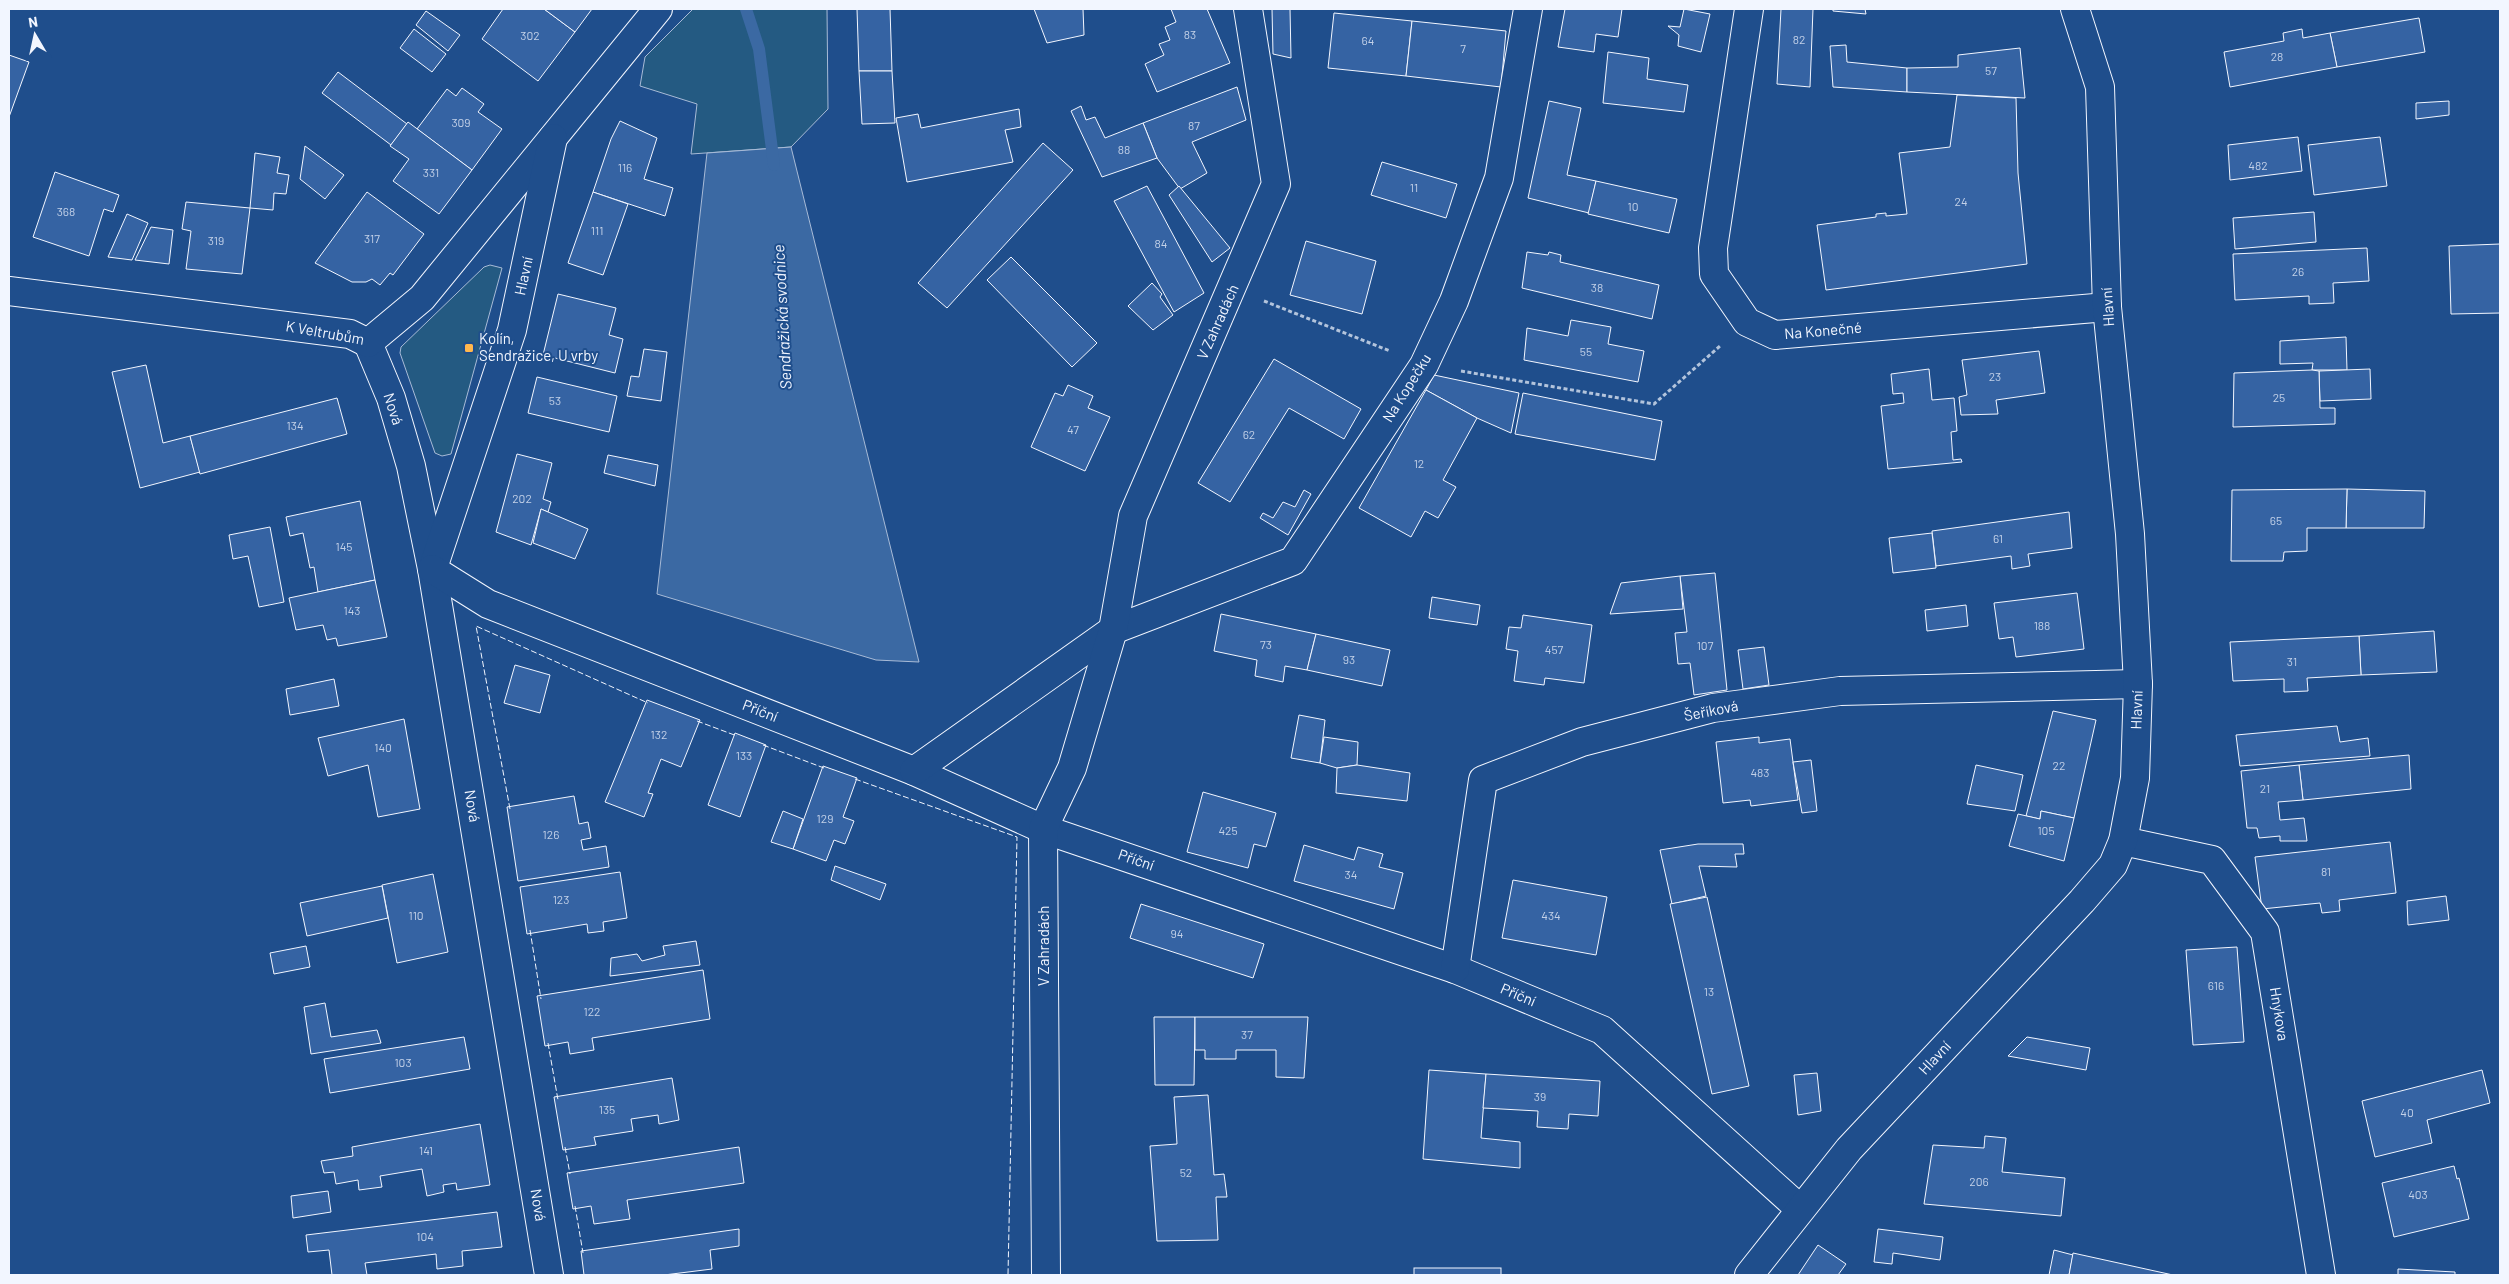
<svg xmlns="http://www.w3.org/2000/svg" width="2509" height="1284" viewBox="0 0 2509 1284" font-family="Barlow,sans-serif">
  <style>
    .green { fill: #245a82; stroke: #a8bbd7 }
    .water { fill: #3b69a3; stroke: #a8bbd7 }
    .lines { fill: none; stroke-linecap: round; stroke-linejoin: round }
    .stream { stroke: #3b69a3; stroke-width: 12 }
    .building { fill: #3563a3; stroke: #f2f6ff }
    .minor-casing { stroke: #f2f6ff; stroke-width: 30 }
    .path { stroke: #b3c4dc; stroke-width: 3; stroke-dasharray: 4 2.5; stroke-linecap: butt }
    .minor { stroke: #1f4e8c; stroke-width: 28 }
    .fence { stroke: #f2f6ff; stroke-width: 1; stroke-dasharray: 6 2.5; stroke-linecap: butt }
    .poi-dot { fill: #ffb74d; stroke: #1f4e8c; stroke-width: 2 }
    .labels { text-anchor: middle; stroke-width: 4; stroke-linejoin: round; paint-order: stroke }
    .number-label { font-size: 12px; fill: #c3d1e8 }
    .street-label { font-size: 15px; fill: #f2f6ff; stroke: #1f4e8c }
    .poi-label { font-size: 15px; fill: #f2f6ff; stroke: #1f4e8c; text-anchor: start }
    .water-label { font-size: 16px; font-style: italic; fill: #f2f6ff; stroke: #1f4e8c }
  </style>
  <rect width="100%" height="100%" fill="#1f4e8c"/>
  <!-- green -->
  <g class="green">
    <polygon points="693,9 827,9 828,109 791,147 691,154 697,104 640,86 645,57"/>
    <polygon points="490,265 502,268 451,454 442,456 435,453 400,353 401,347 484,267"/>
  </g>
  <!-- water -->
  <polygon class="water" points="791,147 919,662 876,660 657,594 707,153"/>
  <g class="lines">
    <!-- stream -->
    <polyline class="stream" points="746,9 759,49 774,165"/>
  </g>
  <!-- building -->
  <g class="building">
    <polygon points="503,9 544,9 575,32 538,81 482,39"/>
    <polygon points="544,9 592,9 575,32"/>
    <polygon points="857,9 890,9 892,71 859,71"/>
    <polygon points="1034,9 1083,9 1084,35 1047,43"/>
    <polygon points="1171,9 1207,9 1230,63 1157,92 1145,64 1164,55 1159,44 1170,40 1165,27 1176,22"/>
    <polygon points="1272,9 1290,9 1291,58 1273,54"/>
    <polygon points="1565,9 1622,9 1618,37 1596,34 1594,52 1558,47"/>
    <polygon points="1684,9 1710,14 1701,52 1678,46 1679,35 1668,26 1680,27"/>
    <polygon points="1781,9 1813,9 1810,87 1777,84"/>
    <polygon points="1833,9 1865,9 1866,14 1833,11"/>
    <polygon points="426,11 460,35 448,51 416,25"/>
    <polygon points="1334,13 1412,21 1406,76 1328,68"/>
    <polygon points="2419,18 2425,52 2337,67 2330,33"/>
    <polygon points="1412,21 1506,31 1501,87 1406,76"/>
    <polygon points="414,29 446,54 432,72 400,48"/>
    <polygon points="2302,29 2303,38 2330,33 2337,67 2230,87 2224,52 2284,41 2283,33"/>
    <polygon points="1846,45 1847,62 1907,68 1907,92 1833,87 1830,46"/>
    <polygon points="2020,48 2025,98 1907,92 1907,68 1958,67 1958,55"/>
    <polygon points="1608,52 1649,58 1647,79 1688,85 1684,112 1603,103"/>
    <polygon points="9,55 29,62 9,117"/>
    <polygon points="859,71 892,71 895,123 862,124"/>
    <polygon points="338,72 407,124 391,145 322,93"/>
    <polygon points="1237,87 1246,120 1192,142 1207,173 1180,189 1157,158 1143,123"/>
    <polygon points="462,88 484,104 478,112 502,129 472,170 417,129 447,89 456,96"/>
    <polygon points="1957,95 2016,98 2018,173 2027,264 1826,290 1817,225 1876,217 1876,214 1886,213 1886,216 1907,214 1899,153 1950,147"/>
    <polygon points="1549,101 1581,108 1567,175 1596,181 1589,213 1528,198"/>
    <polygon points="2449,101 2449,115 2416,119 2416,103"/>
    <polygon points="1081,106 1086,120 1095,117 1105,138 1143,123 1157,158 1102,177 1071,111"/>
    <polygon points="1019,109 1021,127 1005,130 1013,162 907,182 896,118 918,114 921,128"/>
    <polygon points="620,121 657,138 644,179 673,188 665,216 593,192 611,139"/>
    <polygon points="408,122 472,170 439,214 393,181 409,159 390,146"/>
    <polygon points="2298,137 2302,171 2230,180 2228,145"/>
    <polygon points="2380,137 2387,186 2314,195 2308,145"/>
    <polygon points="1043,143 1073,170 947,308 918,283"/>
    <polygon points="305,146 344,175 325,199 300,179"/>
    <polygon points="255,153 280,157 277,173 289,175 286,194 274,193 273,210 250,208"/>
    <polygon points="1382,162 1457,184 1446,218 1371,195"/>
    <polygon points="55,172 119,195 113,212 104,209 89,256 33,237"/>
    <polygon points="1596,181 1677,199 1669,233 1588,214"/>
    <polygon points="1147,186 1204,293 1174,312 1114,201"/>
    <polygon points="1179,186 1230,248 1212,262 1169,195"/>
    <polygon points="367,192 424,234 393,275 390,273 380,285 372,279 366,282 352,282 315,263"/>
    <polygon points="593,192 628,204 603,275 568,263"/>
    <polygon points="186,202 250,208 242,274 186,269 191,231 182,229"/>
    <polygon points="2314,212 2316,242 2235,249 2233,218"/>
    <polygon points="127,214 148,223 132,260 108,257"/>
    <polygon points="151,227 173,230 169,264 135,260"/>
    <polygon points="1306,241 1376,261 1362,314 1290,295"/>
    <polygon points="2500,244 2500,313 2451,314 2449,246"/>
    <polygon points="2367,248 2369,281 2333,283 2334,303 2309,304 2309,296 2235,300 2233,254"/>
    <polygon points="1527,252 1548,255 1549,252 1561,255 1560,262 1659,285 1652,319 1522,288"/>
    <polygon points="1011,257 1097,343 1072,367 987,280"/>
    <polygon points="1152,283 1162,294 1160,297 1173,315 1153,330 1128,306"/>
    <polygon points="558,294 616,308 609,335 623,339 615,373 543,355"/>
    <polygon points="1571,320 1611,327 1608,344 1644,351 1638,382 1524,360 1527,328 1568,336"/>
    <polygon points="2346,337 2347,370 2312,370 2313,363 2280,364 2280,341"/>
    <polygon points="644,349 667,352 661,401 627,396 631,376 639,377"/>
    <polygon points="2039,351 2045,393 1996,400 1998,414 1961,415 1959,397 1967,395 1962,360"/>
    <polygon points="1274,359 1361,409 1344,439 1289,408 1230,502 1198,483"/>
    <polygon points="146,365 163,443 190,436 200,472 140,488 112,372"/>
    <polygon points="1929,369 1932,400 1954,398 1957,431 1951,432 1953,460 1961,459 1962,462 1888,469 1881,406 1904,403 1903,393 1893,394 1891,374"/>
    <polygon points="2370,369 2371,399 2320,401 2319,371"/>
    <polygon points="2312,370 2319,371 2320,408 2335,408 2335,424 2233,427 2234,373"/>
    <polygon points="1434,375 1519,393 1511,433 1477,418 1426,390"/>
    <polygon points="537,377 617,396 609,432 528,413"/>
    <polygon points="1068,385 1093,396 1088,408 1110,417 1085,471 1031,447 1055,393 1063,396"/>
    <polygon points="1426,390 1477,418 1443,480 1456,487 1438,518 1425,511 1411,537 1359,508"/>
    <polygon points="1523,393 1662,421 1655,460 1515,434"/>
    <polygon points="337,398 347,434 200,474 190,436"/>
    <polygon points="517,454 552,463 543,499 551,502 548,512 541,509 531,545 496,532"/>
    <polygon points="608,455 658,465 655,486 604,473"/>
    <polygon points="2347,489 2425,491 2424,528 2346,528"/>
    <polygon points="2347,489 2346,528 2307,528 2307,551 2284,552 2283,561 2231,561 2232,490"/>
    <polygon points="1304,490 1311,494 1288,535 1260,518 1263,513 1273,518 1283,502 1295,507"/>
    <polygon points="360,501 375,580 318,592 314,567 310,568 303,533 290,536 286,517"/>
    <polygon points="541,509 588,529 575,559 533,543"/>
    <polygon points="2069,512 2072,548 2028,554 2030,566 2012,569 2011,556 1936,566 1932,531"/>
    <polygon points="270,527 284,602 259,607 248,556 233,559 229,535"/>
    <polygon points="1932,533 1936,568 1893,573 1889,538"/>
    <polygon points="1715,573 1727,690 1694,695 1690,663 1678,664 1675,633 1687,632 1680,576"/>
    <polygon points="1680,576 1683,609 1610,614 1621,583"/>
    <polygon points="375,580 387,637 338,646 336,638 327,640 323,625 296,630 289,598"/>
    <polygon points="2077,593 2084,649 2016,657 2013,637 1999,639 1994,603"/>
    <polygon points="1432,597 1480,605 1477,625 1429,618"/>
    <polygon points="1966,605 1968,626 1927,631 1925,610"/>
    <polygon points="1221,614 1316,634 1307,670 1285,666 1283,682 1255,676 1257,660 1214,651"/>
    <polygon points="1523,615 1592,625 1584,683 1545,678 1544,685 1514,681 1518,651 1506,649 1509,627 1521,628"/>
    <polygon points="2434,631 2437,672 2361,675 2359,636"/>
    <polygon points="1316,634 1390,650 1382,686 1307,670"/>
    <polygon points="2359,636 2361,675 2307,678 2308,691 2284,692 2284,679 2233,681 2230,642"/>
    <polygon points="1764,647 1769,685 1743,689 1738,650"/>
    <polygon points="515,665 550,675 540,713 504,703"/>
    <polygon points="334,679 339,706 290,715 286,689"/>
    <polygon points="647,700 700,720 681,767 661,759 648,793 653,794 644,817 605,802"/>
    <polygon points="2053,711 2096,720 2074,818 2041,811 2040,819 2026,816"/>
    <polygon points="1299,715 1325,720 1320,763 1291,758"/>
    <polygon points="404,719 420,809 378,817 368,765 328,776 318,738"/>
    <polygon points="2337,726 2340,742 2368,738 2370,756 2240,766 2236,735"/>
    <polygon points="735,733 766,745 740,817 708,805"/>
    <polygon points="1324,737 1358,742 1357,765 1337,768 1320,763"/>
    <polygon points="1759,737 1759,743 1790,739 1798,800 1751,806 1750,800 1723,803 1716,742"/>
    <polygon points="2409,755 2411,789 2303,800 2299,765"/>
    <polygon points="1811,760 1817,811 1802,813 1793,762"/>
    <polygon points="1357,765 1410,773 1407,801 1336,793 1337,768"/>
    <polygon points="1976,765 2023,775 2015,811 1967,804"/>
    <polygon points="2299,765 2303,800 2278,802 2280,820 2304,818 2307,841 2280,841 2280,836 2259,838 2257,828 2247,828 2241,771"/>
    <polygon points="823,766 857,778 843,817 854,821 845,844 834,840 826,861 793,849"/>
    <polygon points="1203,792 1276,813 1266,847 1254,844 1248,868 1187,852"/>
    <polygon points="574,796 579,824 588,822 591,838 581,840 583,850 606,846 609,867 518,881 507,807"/>
    <polygon points="783,811 803,819 793,849 771,842"/>
    <polygon points="2041,811 2074,818 2064,861 2009,846 2018,814 2040,819"/>
    <polygon points="2390,842 2396,893 2339,900 2340,911 2322,913 2320,903 2262,909 2255,857"/>
    <polygon points="1698,844 1743,844 1744,854 1735,854 1737,867 1699,866 1706,896 1672,904 1660,850"/>
    <polygon points="1304,845 1354,860 1358,847 1383,854 1379,867 1403,873 1394,909 1294,881"/>
    <polygon points="835,866 886,884 880,900 831,880"/>
    <polygon points="620,872 627,918 603,922 604,931 588,933 587,924 527,934 520,887"/>
    <polygon points="433,874 448,952 397,963 382,885"/>
    <polygon points="1513,880 1607,897 1596,955 1502,938"/>
    <polygon points="382,886 388,918 307,936 300,903"/>
    <polygon points="2446,896 2449,920 2408,925 2407,901"/>
    <polygon points="1707,897 1749,1086 1712,1094 1670,904"/>
    <polygon points="1141,904 1264,944 1253,978 1130,938"/>
    <polygon points="696,941 700,965 610,976 611,958 637,954 642,961 665,955 663,946"/>
    <polygon points="306,946 310,967 274,974 270,953"/>
    <polygon points="2237,947 2244,1042 2193,1045 2186,950"/>
    <polygon points="703,970 710,1019 592,1038 594,1050 570,1054 568,1042 545,1046 537,996"/>
    <polygon points="325,1003 331,1037 377,1030 381,1043 311,1054 304,1007"/>
    <polygon points="1154,1017 1195,1017 1194,1085 1155,1085"/>
    <polygon points="1195,1017 1308,1017 1304,1078 1276,1077 1276,1050 1236,1050 1236,1059 1205,1059 1205,1050 1195,1050"/>
    <polygon points="464,1037 470,1069 330,1093 324,1059"/>
    <polygon points="2027,1037 2090,1048 2086,1070 2008,1056"/>
    <polygon points="1429,1070 1486,1074 1481,1138 1520,1142 1520,1168 1423,1159"/>
    <polygon points="2482,1070 2490,1103 2427,1120 2432,1143 2375,1157 2362,1101"/>
    <polygon points="1817,1073 1821,1111 1798,1115 1794,1075"/>
    <polygon points="1486,1074 1600,1081 1598,1116 1569,1114 1568,1129 1537,1127 1538,1111 1483,1108"/>
    <polygon points="672,1078 679,1120 659,1124 658,1115 631,1119 633,1131 594,1137 596,1145 563,1150 554,1097"/>
    <polygon points="1208,1095 1214,1175 1224,1174 1227,1197 1216,1197 1218,1240 1157,1241 1150,1146 1177,1144 1174,1097"/>
    <polygon points="480,1124 490,1185 457,1190 456,1183 443,1185 444,1192 427,1196 422,1169 380,1176 382,1187 359,1190 358,1180 336,1184 334,1172 324,1173 321,1161 353,1156 352,1147"/>
    <polygon points="1985,1136 2006,1138 2002,1172 2065,1178 2061,1216 1924,1204 1933,1145 1984,1148"/>
    <polygon points="739,1147 744,1183 627,1200 630,1219 594,1224 591,1206 573,1209 567,1173"/>
    <polygon points="2454,1166 2457,1179 2459,1178 2469,1219 2394,1237 2382,1183"/>
    <polygon points="328,1191 331,1212 293,1218 291,1196"/>
    <polygon points="497,1212 502,1247 462,1251 463,1266 437,1269 436,1254 365,1263 367,1275 332,1275 329,1250 308,1252 306,1235"/>
    <polygon points="739,1229 739,1246 710,1250 712,1269 664,1275 584,1275 581,1251"/>
    <polygon points="1878,1229 1943,1237 1940,1260 1893,1253 1892,1264 1874,1262"/>
    <polygon points="1818,1245 1846,1264 1838,1275 1798,1275"/>
    <polygon points="2054,1250 2073,1255 2069,1275 2049,1275"/>
    <polygon points="2073,1253 2173,1275 2069,1275"/>
    <rect x="1414" y="1268" width="87" height="7"/>
    <polygon points="2398,1269 2455,1272 2455,1275 2398,1275"/>
  </g>
  <g class="lines">
    <defs>
      <g id="minor">
        <polyline points="1749,9 1713,248 1714,274 1747,322 1775,335 2107,307"/>
        <polyline points="9,291 350,334 368,343"/>
        <polyline points="368,343 391,398 411,466 432,569 549,1275"/>
        <polyline points="368,343 422,298 658,9"/>
        <polyline points="433,568 512,330 553,138"/>
        <polyline points="432,569 488,604 914,771 1043,829 1455,969 1602,1030 1800,1209"/>
        <polyline points="914,771 1113,630 1293,561 1424,365 1454,301 1499,178 1528,9"/>
        <polyline points="2123,841 2212,860 2265,932 2321,1275"/>
        <polyline points="1455,969 1483,780 1582,742 1713,708 1840,691 2138,684"/>
        <polyline points="1046,1275 1043,829 1072,768 1113,630 1133,516 1276,184 1248,9"/>
        <polyline points="1749,1275 1849,1149 2082,901 2113,865 2123,841 2135,778 2138,684 2130,534 2107,307 2100,87 2075,9"/>
      </g>
    </defs>
    <!-- minor casing -->
    <use href="#minor" class="minor-casing"/>
    <!-- path -->
    <g class="path">
      <polyline points="1264,301 1390,351"/>
      <polyline points="1461,371 1654,404 1720,346"/>
    </g>
    <!-- minor -->
    <use href="#minor" class="minor"/>
    <!-- fence -->
    <g class="fence">
      <polyline points="697,721 737,736"/>
      <polyline points="763,745 824,768"/>
      <polyline points="855,779 1017,837 1008,1275"/>
      <polyline points="510,809 476,626 648,703"/>
      <polyline points="530,930 541,999"/>
      <polyline points="548,1043 558,1100"/>
      <polyline points="565,1147 570,1174"/>
      <polyline points="575,1206 583,1253"/>
    </g>
  </g>
  <!-- markers -->
  <rect class="poi-dot" x="464" y="343" width="10" height="10" rx="2.5"/>
  <g class="labels">
    <!-- number labels -->
    <g class="number-label">
      <text x="1190" y="39">83</text>
      <text x="530" y="40">302</text>
      <text x="1799" y="44">82</text>
      <text x="1368" y="45">64</text>
      <text x="1463" y="53">7</text>
      <text x="2277" y="61">28</text>
      <text x="1991" y="75">57</text>
      <text x="461" y="127">309</text>
      <text x="1194" y="130">87</text>
      <text x="1124" y="154">88</text>
      <text x="2258" y="170">482</text>
      <text x="625" y="172">116</text>
      <text x="431" y="177">331</text>
      <text x="1414" y="192">11</text>
      <text x="1961" y="206">24</text>
      <text x="1633" y="211">10</text>
      <text x="66" y="216">368</text>
      <text x="597" y="235">111</text>
      <text x="372" y="243">317</text>
      <text x="216" y="245">319</text>
      <text x="1161" y="248">84</text>
      <text x="2298" y="276">26</text>
      <text x="1597" y="292">38</text>
      <text x="1586" y="356">55</text>
      <text x="1995" y="381">23</text>
      <text x="2279" y="402">25</text>
      <text x="555" y="405">53</text>
      <text x="295" y="430">134</text>
      <text x="1073" y="434">47</text>
      <text x="1249" y="439">62</text>
      <text x="1419" y="468">12</text>
      <text x="522" y="503">202</text>
      <text x="2276" y="525">65</text>
      <text x="1998" y="543">61</text>
      <text x="344" y="551">145</text>
      <text x="352" y="615">143</text>
      <text x="2042" y="630">188</text>
      <text x="1266" y="649">73</text>
      <text x="1705" y="650">107</text>
      <text x="1554" y="654">457</text>
      <text x="1349" y="664">93</text>
      <text x="2292" y="666">31</text>
      <text x="659" y="739">132</text>
      <text x="383" y="752">140</text>
      <text x="744" y="760">133</text>
      <text x="2059" y="770">22</text>
      <text x="1760" y="777">483</text>
      <text x="2265" y="793">21</text>
      <text x="825" y="823">129</text>
      <text x="1228" y="835">425</text>
      <text x="2046" y="835">105</text>
      <text x="551" y="839">126</text>
      <text x="2326" y="876">81</text>
      <text x="1351" y="879">34</text>
      <text x="561" y="904">123</text>
      <text x="416" y="920">110</text>
      <text x="1551" y="920">434</text>
      <text x="1177" y="938">94</text>
      <text x="2216" y="990">616</text>
      <text x="1709" y="996">13</text>
      <text x="592" y="1016">122</text>
      <text x="1247" y="1039">37</text>
      <text x="403" y="1067">103</text>
      <text x="1540" y="1101">39</text>
      <text x="607" y="1114">135</text>
      <text x="2407" y="1117">40</text>
      <text x="426" y="1155">141</text>
      <text x="1186" y="1177">52</text>
      <text x="1979" y="1186">206</text>
      <text x="2418" y="1199">403</text>
      <text x="425" y="1241">104</text>
    </g>
    <!-- street labels -->
    <g class="street-label">
      <text transform="translate(524 276) rotate(-78)" y="5">Hlavní</text>
      <text transform="translate(2108 307) rotate(-94)" y="5">Hlavní</text>
      <text transform="translate(1218 322) rotate(-66)" y="5">V Zahradách</text>
      <text transform="translate(1823 331) rotate(-5)" y="5">Na Konečné</text>
      <text transform="translate(325 333) rotate(10)" y="5">K Veltrubům</text>
      <text transform="translate(1407 388) rotate(-58)" y="5">Na Kopečku</text>
      <text transform="translate(393 409) rotate(72)" y="5">Nová</text>
      <text transform="translate(2137 710) rotate(-88)" y="5">Hlavní</text>
      <text transform="translate(760 711) rotate(21)" y="5">Příční</text>
      <text transform="translate(1711 711) rotate(-11)" y="5">Šeříková</text>
      <text transform="translate(472 806) rotate(81)" y="5">Nová</text>
      <text transform="translate(1136 860) rotate(19)" y="5">Příční</text>
      <text transform="translate(1044 946) rotate(-90)" y="5">V Zahradách</text>
      <text transform="translate(1518 995) rotate(23)" y="5">Příční</text>
      <text transform="translate(2279 1014) rotate(81)" y="5">Hnykova</text>
      <text transform="translate(1935 1058) rotate(-47)" y="5">Hlavní</text>
      <text transform="translate(538 1205) rotate(81)" y="5">Nová</text>
    </g>
    <!-- poi labels -->
    <g class="poi-label">
      <text x="479" y="344">Kolín,<tspan x="479" dy="17">Sendražice, U vrby</tspan></text>
    </g>
    <!-- water labels -->
    <g class="water-label">
      <text transform="translate(782 317) rotate(-93)" y="6">Sendražická svodnice</text>
    </g>
  </g>
  <!-- border -->
  <rect width="2509" height="1284" fill="none" stroke="#f2f6ff" stroke-width="20"/>
  <!-- north arrow -->
  <g transform="translate(35 35) rotate(351)" stroke="#1f4e8c" stroke-width="4" paint-order="stroke">
  <path d="M0-4L9 19L0 12L-9 19Z" fill="#f2f6ff"/>
  <text y="-8" font-size="14" font-weight="bold" text-anchor="middle" fill="#f2f6ff">N</text>
  </g>
</svg>
